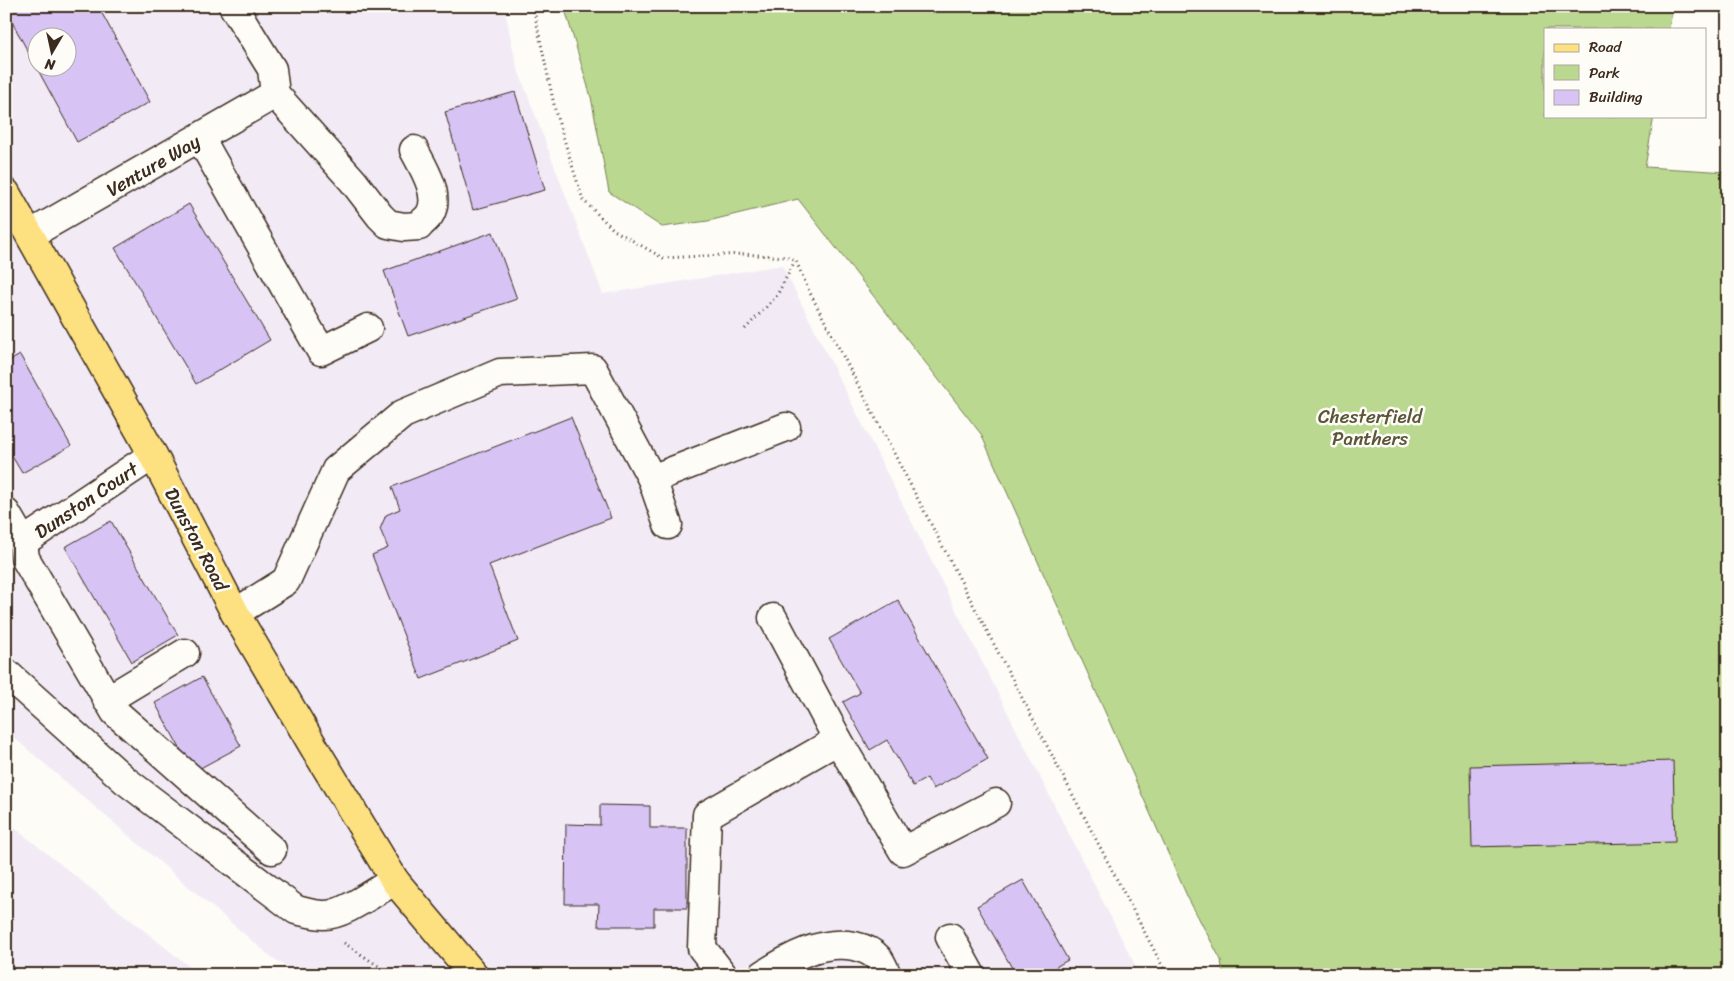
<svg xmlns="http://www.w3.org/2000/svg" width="1734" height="981" viewBox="0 0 1734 981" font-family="Sriracha,sans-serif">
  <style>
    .built { fill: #f2ebf6; fill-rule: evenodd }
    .green { fill: #bad890; stroke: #7a8157 }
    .building { fill: #d7c4f5; stroke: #3b2a1e; fill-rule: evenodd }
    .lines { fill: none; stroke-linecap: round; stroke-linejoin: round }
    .minor-casing { stroke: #3b2a1e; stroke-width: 31 }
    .major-casing { stroke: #3b2a1e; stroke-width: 31 }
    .path { stroke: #3b2a1e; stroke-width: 3; stroke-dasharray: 1 4; stroke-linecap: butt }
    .minor { stroke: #fdfcf7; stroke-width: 28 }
    .major { stroke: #fde080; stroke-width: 28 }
    .labels { text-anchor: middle; stroke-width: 5; stroke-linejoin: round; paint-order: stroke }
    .street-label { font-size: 19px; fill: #3b2a1e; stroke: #fdfcf7 }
    .park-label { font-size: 19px; fill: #5b563a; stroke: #fdfcf7 }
  </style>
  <rect width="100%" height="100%" fill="#fdfcf7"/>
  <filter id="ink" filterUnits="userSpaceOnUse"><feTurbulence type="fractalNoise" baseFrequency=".02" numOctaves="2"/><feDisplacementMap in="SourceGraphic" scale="10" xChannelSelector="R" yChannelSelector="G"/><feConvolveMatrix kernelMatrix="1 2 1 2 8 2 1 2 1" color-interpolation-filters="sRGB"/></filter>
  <g filter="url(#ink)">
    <!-- built -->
    <g class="built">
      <path d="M6 6H504L517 67 603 294 782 265 1140 975H299L270 956 6 731ZM38 38H68V68H38Z"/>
      <polygon points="6,821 200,975 6,975"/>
    </g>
    <!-- green -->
    <polygon class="green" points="564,6 1673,6 1669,29 1545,29 1545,116 1654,116 1645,167 1728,172 1728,975 1223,975 1221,960 1188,898 981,434 798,199 708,221 662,227 609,192 591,97"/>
    <!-- building -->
    <g class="building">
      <path d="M6 6H98L150 102 77 142 6 11ZM38 38H68V68H38Z"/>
      <polygon points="515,92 545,190 473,210 445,112"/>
      <polygon points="189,204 270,340 196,384 115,248"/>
      <polygon points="493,232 517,299 408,336 384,271"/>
      <polygon points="20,355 71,446 22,473 6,446 6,363"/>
      <polygon points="571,417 611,518 489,565 518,641 421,679 372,555 388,548 380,529 386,515 400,509 392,487"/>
      <polygon points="111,521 178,635 132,662 65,547"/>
      <polygon points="898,600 988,759 933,789 927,778 913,786 887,740 870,750 843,702 860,693 829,639"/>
      <polygon points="202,677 241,746 193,772 155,703"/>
      <polygon points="1673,761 1675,842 1472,847 1470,766"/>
      <polygon points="600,805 650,806 650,828 687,828 687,908 654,908 654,926 598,926 599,904 565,904 566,824 600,825"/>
      <polygon points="1023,880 1068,960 1041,975 1016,975 977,906"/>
    </g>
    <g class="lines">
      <defs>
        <g id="minor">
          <path d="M233 6 272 69 275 94 353 181 380 216 388 224 404 227 419 226C422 222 428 218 430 214 441 195 423 167 414 150"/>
          <polyline points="200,138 321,351 368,328"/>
          <polyline points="31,234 275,94"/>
          <polyline points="652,479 786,427"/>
          <polyline points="6,513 23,542 153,455"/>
          <polyline points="23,542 25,558 115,712 272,850"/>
          <polyline points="235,613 286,581 336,470 403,414 500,373 593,369 652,479 668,525"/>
          <polyline points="773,618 838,740"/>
          <path d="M6 673 126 781 296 910C305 912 315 915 324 915 345 915 376 890 395 881"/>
          <polyline points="107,700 185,653"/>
          <polyline points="950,937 971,975"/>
          <polyline points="723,975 702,948 707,815 838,740 903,851 996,803"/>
          <path d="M763 975C790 957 821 940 854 946 863 948 872 951 878 958 882 963 884 969 887 975"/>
        </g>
        <polyline id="major" points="6,193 153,455 235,613 315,749 395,881 474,975"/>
      </defs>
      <!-- minor casing -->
      <use href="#minor" class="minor-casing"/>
      <!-- major casing -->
      <use href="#major" class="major-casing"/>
      <!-- path -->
      <g class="path">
        <polyline points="533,6 556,114 583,200 614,230 663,258 742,254 786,257 796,261 808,289 1167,975"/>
        <polyline points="745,329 776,297 795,261"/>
        <polyline points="344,943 392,975"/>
      </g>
      <!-- minor -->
      <use href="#minor" class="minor"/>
      <!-- major -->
      <use href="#major" class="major"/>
    </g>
  </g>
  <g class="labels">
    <!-- street labels -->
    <g class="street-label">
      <text transform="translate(153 165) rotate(-30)" y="7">Venture Way</text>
      <text transform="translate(86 500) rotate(-34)" y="7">Dunston Court</text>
      <text transform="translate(197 539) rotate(62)" y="7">Dunston Road</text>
    </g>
    <!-- park labels -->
    <g class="park-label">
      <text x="1370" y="423">Chesterfield<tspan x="1370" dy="22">Panthers</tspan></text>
    </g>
  </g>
  <!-- margin -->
  <rect width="1734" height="981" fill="none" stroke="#fdfcf7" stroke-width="25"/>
  <rect x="12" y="12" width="1709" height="956" fill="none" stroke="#3b2a1e" stroke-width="2" filter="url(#ink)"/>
  <!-- legend -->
  <rect x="1544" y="28" width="162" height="90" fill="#fdfcf7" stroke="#afa8a0"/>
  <rect x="1554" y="44" width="25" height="8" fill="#fde080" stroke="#afa8a0"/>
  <text x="1589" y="52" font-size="15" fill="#3b2a1e">Road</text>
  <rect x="1554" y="65" width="25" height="15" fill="#bad890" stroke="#afa8a0"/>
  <text x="1589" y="78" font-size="15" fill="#3b2a1e">Park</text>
  <rect x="1554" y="90" width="25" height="15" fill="#d7c4f5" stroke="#afa8a0"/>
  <text x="1589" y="102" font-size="15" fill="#3b2a1e">Building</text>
  <!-- north arrow -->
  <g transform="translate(52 52) rotate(189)"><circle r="24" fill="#fdfcf7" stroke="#afa8a0"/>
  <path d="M0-4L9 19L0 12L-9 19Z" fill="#3b2a1e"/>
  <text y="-8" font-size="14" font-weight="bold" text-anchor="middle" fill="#3b2a1e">N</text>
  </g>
</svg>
